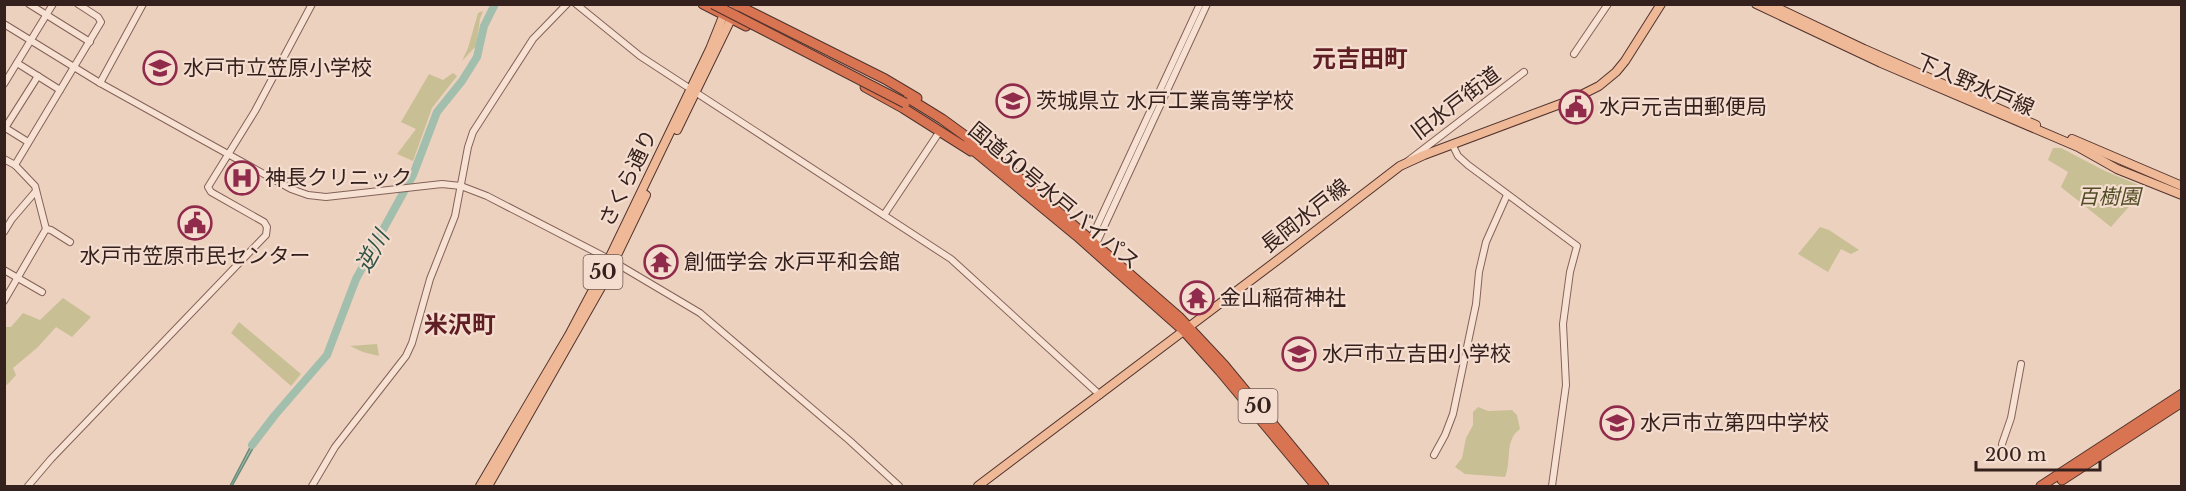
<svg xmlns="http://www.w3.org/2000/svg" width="2186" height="491" viewBox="0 0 2186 491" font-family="'Libre Baskerville','Noto Sans JP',serif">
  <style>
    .green { fill: #c9bf94 }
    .water { fill: #a2bead; stroke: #6a8b79; stroke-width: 1.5 }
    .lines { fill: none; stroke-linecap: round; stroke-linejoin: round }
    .river { stroke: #a2bead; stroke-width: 8 }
    .minor-casing { stroke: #846258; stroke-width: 8 }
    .major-casing { stroke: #51332d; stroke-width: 10 }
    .highway-casing { stroke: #51332d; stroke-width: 11 }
    .minor { stroke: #f7e1d2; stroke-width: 6 }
    .major { stroke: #efb998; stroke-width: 8 }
    .highway { stroke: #d97452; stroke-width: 9 }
    .highway-bridge-casing { stroke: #51332d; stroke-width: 11; stroke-linecap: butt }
    .highway-bridge { stroke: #d97452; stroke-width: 9 }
    .labels { text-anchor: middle; stroke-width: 4.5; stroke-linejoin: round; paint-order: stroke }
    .shield { fill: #f4ddcf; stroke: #6e5952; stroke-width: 1.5 }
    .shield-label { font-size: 20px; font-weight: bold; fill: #34201c }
    .poi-label { font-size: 21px; fill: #34201c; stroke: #f4ddcf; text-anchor: start }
    .street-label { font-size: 21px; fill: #34201c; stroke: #f4ddcf }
    .park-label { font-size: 21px; font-style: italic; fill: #504d24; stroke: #f4ddcf }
    .water-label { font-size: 22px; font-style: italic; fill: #2c5345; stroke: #f4ddcf }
    .quarter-label { font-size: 24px; font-weight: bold; fill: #5f1d24; stroke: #f4ddcf }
  </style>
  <rect width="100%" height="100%" fill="#ecd1bf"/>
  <!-- green -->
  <g class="green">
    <polygon points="483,11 480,19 476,46 462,61 468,48 478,13"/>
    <polygon points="453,73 457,76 432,108 413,161 397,154 416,129 401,122 429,74 443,80"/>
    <polygon points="2053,148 2061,148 2105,171 2141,186 2134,201 2111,227 2061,187 2068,172 2048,160"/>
    <polygon points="1820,227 1829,230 1859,250 1851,254 1841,249 1828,272 1798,254"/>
    <polygon points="63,298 91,317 72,337 56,327 38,347 13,368 16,375 7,385 4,383 5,327 11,327 23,313 40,320"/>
    <polygon points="239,322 301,374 291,386 231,333"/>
    <polygon points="377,344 379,356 363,352 350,346"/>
    <path d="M1478 407 1488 411 1512 410 1517 415 1520 429C1504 440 1512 462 1505 477L1465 474 1455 467 1462 458 1466 438 1473 425V412Z"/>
  </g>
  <!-- water -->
  <polygon class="water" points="255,438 258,439 232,486 230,486"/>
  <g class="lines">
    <!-- river -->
    <polyline class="river" points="252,445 275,415 327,355 356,279 413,175 437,112 462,81 477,57 484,26 495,4"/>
    <defs>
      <g id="minor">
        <polyline points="29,4 90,42"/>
        <polyline points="576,4 640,56 951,259 1100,395"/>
        <polyline points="4,24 100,83 291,189 308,195 326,197 442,184 461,186 487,196 609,259 700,313 850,441 899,486"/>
        <polyline points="1574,54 1608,4"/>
        <polyline points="17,63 60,90"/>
        <polyline points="100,83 143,4"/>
        <polyline points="4,84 53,4"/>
        <polyline points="4,127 28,142"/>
        <polyline points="5,128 38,76"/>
        <polyline points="1452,144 1458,156 1468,165 1577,246 1570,272 1563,324 1566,385 1552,486"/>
        <polyline points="4,159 15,165"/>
        <polyline points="1408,161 1524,72"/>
        <polyline points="884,215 940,131"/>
        <polyline points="46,229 51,230 70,242"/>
        <polyline points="4,232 12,219 36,191"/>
        <polyline points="1090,241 1200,4"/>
        <polyline points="1093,246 1096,244 1207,4"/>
        <polyline points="4,270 42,292"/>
        <polyline points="4,301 46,229 35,186 15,165 101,22 98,17 78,4"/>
        <polyline points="2002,444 2011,418 2021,364"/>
        <polyline points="1434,455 1445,435 1453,414 1476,304 1479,272 1486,242 1507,195"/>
        <polyline points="28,486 51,459 266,235 267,227 264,222 211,192 208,187 255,111 312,4"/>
        <polyline points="312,486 335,447 406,356 412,343 430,279 455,216 468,147 473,132 533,39 567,4"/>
      </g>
      <g id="major">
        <polyline points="1756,4 1881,63 2078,147 2117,169 2182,195"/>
        <polyline points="1769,4 1864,49 2036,125"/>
        <polyline points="677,130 731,19 736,5"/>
        <polyline points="2072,139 2182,186"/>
        <polyline points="480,486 569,335 605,267 710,49 728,4"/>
        <polyline points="488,486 604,282 646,195"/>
        <polyline points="978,486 1279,259 1400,166 1424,155 1571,100 1599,86 1616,72 1625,61 1661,4"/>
      </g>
      <g id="highway">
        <polyline points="703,4 746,26"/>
        <polyline points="735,4 885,79 917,98"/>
        <polyline points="865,87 903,108 971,151"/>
        <polyline points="908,98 942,119 1001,162 1180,318 1224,365 1324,486"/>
        <polyline points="967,145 1077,236 1184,331 1220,371 1316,486"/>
        <polyline points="2062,480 2182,402"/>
        <polyline points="2041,486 2182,394"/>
      </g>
    </defs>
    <!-- minor casing -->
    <use href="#minor" class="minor-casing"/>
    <!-- major casing -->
    <use href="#major" class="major-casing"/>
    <!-- highway casing -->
    <use href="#highway" class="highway-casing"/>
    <!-- minor -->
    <use href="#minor" class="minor"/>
    <!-- major -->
    <use href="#major" class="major"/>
    <!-- highway -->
    <use href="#highway" class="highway"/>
    <defs>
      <polyline id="highway-bridge" points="713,4 905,103"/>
    </defs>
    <!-- highway-bridge casing -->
    <use href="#highway-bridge" class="highway-bridge-casing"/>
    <!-- highway-bridge -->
    <use href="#highway-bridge" class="highway-bridge"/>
  </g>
  <!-- icons -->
  <defs>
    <symbol id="school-ring" viewBox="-11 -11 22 22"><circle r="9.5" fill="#f4ddcf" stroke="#912b4b" stroke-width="1.5"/><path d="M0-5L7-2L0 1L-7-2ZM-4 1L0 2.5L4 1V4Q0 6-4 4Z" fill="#912b4b"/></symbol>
    <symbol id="civic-ring" viewBox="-11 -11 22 22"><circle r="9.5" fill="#f4ddcf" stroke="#912b4b" stroke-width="1.5"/><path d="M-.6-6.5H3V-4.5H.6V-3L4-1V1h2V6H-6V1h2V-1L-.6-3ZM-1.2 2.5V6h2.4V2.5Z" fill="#912b4b"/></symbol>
    <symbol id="hospital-ring" viewBox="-11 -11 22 22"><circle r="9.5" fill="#f4ddcf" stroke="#912b4b" stroke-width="1.5"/><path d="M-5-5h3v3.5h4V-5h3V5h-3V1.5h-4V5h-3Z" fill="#912b4b"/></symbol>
    <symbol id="temple-ring" viewBox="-11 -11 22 22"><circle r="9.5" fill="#f4ddcf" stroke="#912b4b" stroke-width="1.5"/><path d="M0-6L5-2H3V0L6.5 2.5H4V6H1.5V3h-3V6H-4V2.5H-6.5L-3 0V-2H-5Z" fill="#912b4b"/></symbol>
  </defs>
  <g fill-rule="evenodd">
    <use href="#school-ring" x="141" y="49" width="38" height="38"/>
    <use href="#school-ring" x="994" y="82" width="38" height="38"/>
    <use href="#civic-ring" x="1557" y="88" width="38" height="38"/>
    <use href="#hospital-ring" x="223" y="159" width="38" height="38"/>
    <use href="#civic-ring" x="176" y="204" width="38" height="38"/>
    <use href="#temple-ring" x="642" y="243" width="38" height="38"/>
    <use href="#temple-ring" x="1178" y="279" width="38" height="38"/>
    <use href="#school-ring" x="1280" y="335" width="38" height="38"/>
    <use href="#school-ring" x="1598" y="404" width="38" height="38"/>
  </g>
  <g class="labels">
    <!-- shield labels -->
    <g class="shield">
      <rect x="583.5" y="255" width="39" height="34" rx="4.5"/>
      <rect x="1238.5" y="389" width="39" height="34" rx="4.5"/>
    </g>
    <g class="shield-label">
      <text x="603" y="279">50</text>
      <text x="1258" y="413">50</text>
    </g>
    <!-- poi labels -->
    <g class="poi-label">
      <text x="183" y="75">水戸市立笠原小学校</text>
      <text x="1036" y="108">茨城県立 水戸工業高等学校</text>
      <text x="1599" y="114">水戸元吉田郵便局</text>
      <text x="265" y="185">神長クリニック</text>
      <text x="195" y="263" text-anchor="middle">水戸市笠原市民センター</text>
      <text x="684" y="269">創価学会 水戸平和会館</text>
      <text x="1220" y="305">金山稲荷神社</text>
      <text x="1322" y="361">水戸市立吉田小学校</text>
      <text x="1640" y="430">水戸市立第四中学校</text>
    </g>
    <!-- street labels -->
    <g class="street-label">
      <text transform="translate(1975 85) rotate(23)" y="7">下入野水戸線</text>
      <text transform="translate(1456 103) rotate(-37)" y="7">旧水戸街道</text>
      <text transform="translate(628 178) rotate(-64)" y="7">さくら通り</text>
      <text transform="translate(1054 196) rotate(40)" y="7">国道50号水戸バイパス</text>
      <text transform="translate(1305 216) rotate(-38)" y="7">長岡水戸線</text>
    </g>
    <!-- park labels -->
    <g class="park-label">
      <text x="2109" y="204">百樹園</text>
    </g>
    <!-- water labels -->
    <g class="water-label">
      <text transform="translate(372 251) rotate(-61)" y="8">逆川</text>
    </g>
    <!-- quarter labels -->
    <g class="quarter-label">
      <text x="1360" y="67">元吉田町</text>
      <text x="460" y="333">米沢町</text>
    </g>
  </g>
  <!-- border -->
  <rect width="2186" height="491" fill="none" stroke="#34201c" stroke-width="12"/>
  <!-- scale -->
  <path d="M1976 461v9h124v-9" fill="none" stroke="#34201c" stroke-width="3"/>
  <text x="1985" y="461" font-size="18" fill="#34201c" stroke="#f4ddcf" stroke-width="4.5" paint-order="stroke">200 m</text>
</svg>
